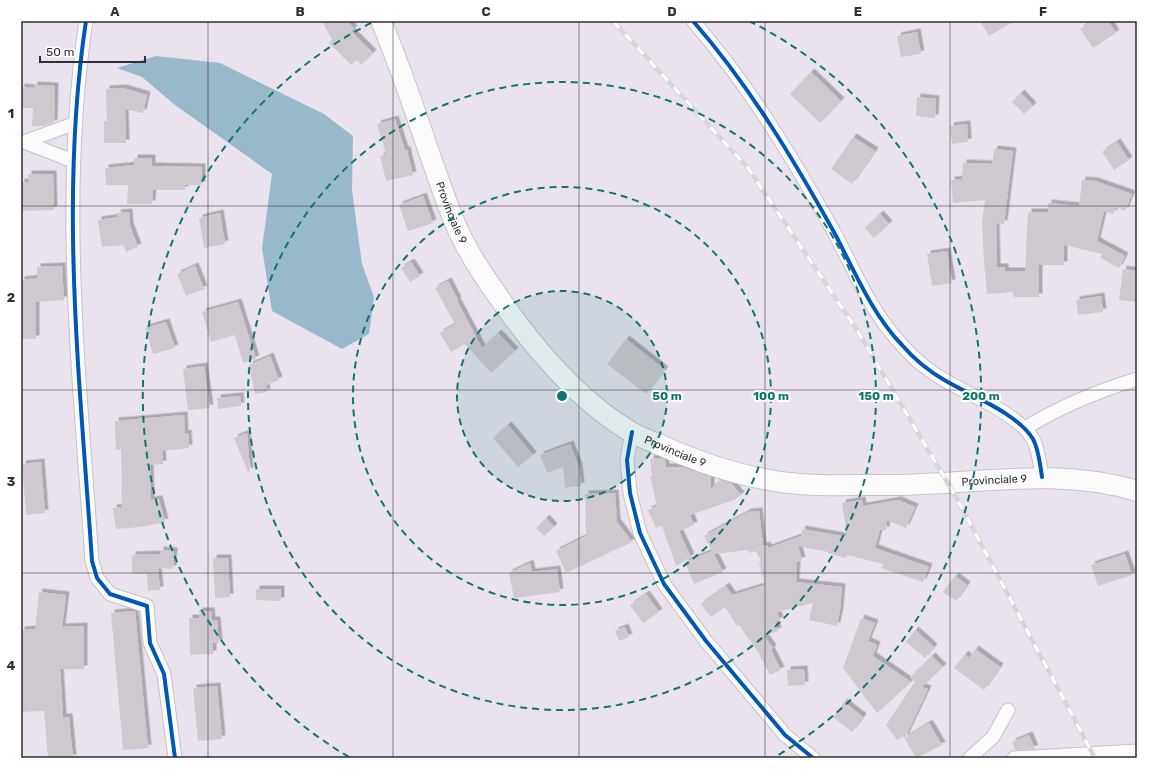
<svg xmlns="http://www.w3.org/2000/svg" width="1158" height="779" viewBox="0 0 1158 779" font-family="Rubik,sans-serif">
  <style>
    .water { fill: #98b8cc }
    .building { fill: #d0c8cf; filter: url(#shadow) }
    .lines { fill: none; stroke-linecap: round; stroke-linejoin: round }
    .minor-casing { stroke: #c6c1c9; stroke-width: 15 }
    .primary-casing { stroke: #c6c1c9; stroke-width: 22 }
    .minor { stroke: #fcfbfc; stroke-width: 13 }
    .primary { stroke: #fcfbfc; stroke-width: 20 }
    .rail-casing { stroke: #d6d5d8; stroke-width: 4.5 }
    .rail { stroke: #fff; stroke-width: 3; stroke-dasharray: 9; stroke-linecap: butt }
    .cycleway-casing { stroke: #fff; stroke-width: 6 }
    .cycleway { stroke: #0057b8; stroke-width: 4 }
    .grid { fill: none; stroke: #322d34; stroke-width: 1; stroke-opacity: 0.55 }
    .ring { fill: none; stroke: #0f766e; stroke-width: 2; stroke-dasharray: 7 5 }
    .labels { text-anchor: middle; stroke-width: 4; stroke-linejoin: round; paint-order: stroke }
    .street-label { font-size: 11px; fill: #322d34; stroke: #fff }
    .centre { fill: #0f766e; stroke: #fff; stroke-width: 2 }
    .ring-label { font-size: 12px; text-anchor: middle; font-weight: bold; fill: #0f766e; stroke: #fff; stroke-width: 4; stroke-linejoin: round; paint-order: stroke }
    .neatline { fill: none; stroke: #322d34; stroke-width: 1.5 }
    .grid-label { font-size: 13px; text-anchor: middle; font-weight: bold; fill: #322d34 }
  </style>
  <defs>
    <filter id="shadow"><feDropShadow dx="3.5" dy="-3.5" stdDeviation="0" flood-color="#0004"/></filter>
  </defs>
  <rect width="100%" height="100%" fill="#eae3ee"/>
  <!-- water -->
  <polygon class="water" points="156,56 220,63 324,114 353,136 352,190 362,264 374,297 369,334 342,349 272,311 262,248 272,174 175,105 142,77 117,68"/>
  <!-- building -->
  <g class="building">
    <polygon points="322,21 347,21 354,29 351,31 373,53 361,65 357,60 351,65 329,43 332,40"/>
    <polygon points="980,21 1015,21 989,36"/>
    <polygon points="1092,21 1108,21 1116,33 1093,48 1080,29"/>
    <polygon points="917,32 921,54 901,57 897,36"/>
    <polygon points="811,72 841,101 820,123 790,94"/>
    <polygon points="34,85 55,86 54,123 44,126 32,126 33,108 21,108 21,87 34,88"/>
    <polygon points="123,88 147,95 143,113 125,109 126,143 104,143 104,121 107,121 106,89"/>
    <polygon points="1021,93 1033,106 1024,114 1012,102"/>
    <polygon points="917,97 936,99 935,118 916,116"/>
    <polygon points="395,119 405,150 407,150 413,175 386,181 380,156 386,154 377,124"/>
    <polygon points="967,124 968,142 952,144 950,126"/>
    <polygon points="853,137 875,151 852,184 831,169"/>
    <polygon points="1117,142 1129,160 1114,170 1102,152"/>
    <polygon points="994,149 1013,151 1004,224 996,223 997,267 1005,267 1005,271 1025,271 1028,212 1048,212 1048,203 1079,206 1082,180 1095,181 1132,194 1125,211 1116,207 1113,214 1104,211 1097,241 1125,256 1119,268 1100,258 1102,254 1064,245 1064,265 1039,265 1039,297 1014,297 1013,292 987,294 984,262 982,222 985,200 953,203 951,180 962,179 963,163 992,164"/>
    <polygon points="134,158 152,158 152,166 202,167 202,185 185,185 185,190 153,190 152,204 127,204 128,185 106,185 105,168 134,165"/>
    <polygon points="28,174 53,174 54,210 21,211 21,182 29,182"/>
    <polygon points="423,196 433,223 408,231 399,205"/>
    <polygon points="129,212 130,226 138,247 126,252 123,245 102,247 98,220 118,217 117,213"/>
    <polygon points="220,213 225,244 204,248 199,218"/>
    <polygon points="880,214 889,224 874,238 865,228"/>
    <polygon points="947,251 952,283 932,286 927,254"/>
    <polygon points="411,262 420,276 410,282 401,268"/>
    <polygon points="62,266 64,300 36,302 36,339 22,339 21,280 37,278 37,267"/>
    <polygon points="195,266 204,289 186,296 177,274"/>
    <polygon points="1123,269 1137,271 1137,302 1119,300"/>
    <polygon points="448,281 458,300 457,301 482,348 498,333 515,351 491,373 465,344 451,352 440,333 455,324 435,288"/>
    <polygon points="1101,296 1103,312 1078,315 1076,300"/>
    <polygon points="238,302 256,359 243,363 235,335 211,342 202,312"/>
    <polygon points="166,322 175,348 153,354 145,328"/>
    <polygon points="626,339 665,370 646,394 607,364"/>
    <polygon points="270,356 279,380 266,385 267,392 255,394 249,365"/>
    <polygon points="204,366 210,408 188,410 183,369"/>
    <polygon points="240,396 241,406 218,409 217,398"/>
    <polygon points="184,415 185,434 188,433 189,448 162,451 163,464 150,465 151,500 159,499 165,522 141,527 116,529 113,508 122,507 121,449 116,450 115,421"/>
    <polygon points="508,425 533,455 518,467 493,438"/>
    <polygon points="247,433 250,471 248,472 234,438"/>
    <polygon points="570,444 579,467 581,486 565,488 563,467 547,473 540,455"/>
    <polygon points="661,458 665,460 666,467 682,467 711,477 711,489 720,480 731,483 741,495 734,500 690,515 694,525 679,531 691,557 676,566 662,526 656,528 648,510 657,506 650,476 652,476 650,459"/>
    <polygon points="41,462 45,513 26,515 22,464"/>
    <polygon points="615,493 617,522 632,542 566,573 556,551 586,536 585,494"/>
    <polygon points="862,500 863,506 898,500 915,507 906,528 887,520 886,530 880,530 875,548 929,567 923,582 881,568 883,564 847,555 846,558 828,553 828,552 798,546 802,560 797,562 796,582 842,587 840,610 837,626 809,620 813,603 777,612 780,620 775,622 778,631 764,636 773,648 771,650 781,670 770,675 758,652 739,625 737,626 725,607 711,617 701,604 726,586 732,595 765,585 759,563 761,561 756,551 749,553 748,550 714,554 723,572 694,584 685,562 712,551 704,536 748,512 759,511 763,546 767,545 768,548 801,536 802,529 847,537 842,503"/>
    <polygon points="546,518 554,527 544,536 536,528"/>
    <polygon points="160,550 174,551 173,569 158,568 160,590 148,591 147,574 132,574 132,555 160,554"/>
    <polygon points="1125,554 1132,575 1098,586 1091,565"/>
    <polygon points="213,558 228,558 230,597 215,598"/>
    <polygon points="530,563 532,572 557,569 560,592 514,598 509,573"/>
    <polygon points="955,576 967,585 956,601 943,592"/>
    <polygon points="256,589 281,589 281,601 256,600"/>
    <polygon points="39,592 66,595 62,627 84,626 84,669 60,669 63,717 69,717 73,758 48,758 44,711 21,712 21,630 35,629"/>
    <polygon points="646,594 659,612 643,623 630,605"/>
    <polygon points="135,611 148,748 123,750 111,613"/>
    <polygon points="199,611 211,611 212,620 217,620 219,643 213,643 213,654 190,655 189,618 200,618"/>
    <polygon points="861,618 875,623 868,641 877,645 873,656 911,682 877,713 843,668"/>
    <polygon points="625,627 629,637 619,641 615,631"/>
    <polygon points="915,630 934,647 925,658 906,642"/>
    <polygon points="975,649 1000,667 984,690 954,668 965,654 969,658"/>
    <polygon points="932,656 943,667 922,687 928,689 905,738 929,723 942,745 916,758 902,734 898,741 886,725 914,683 918,685 910,677"/>
    <polygon points="804,669 805,685 788,686 787,670"/>
    <polygon points="217,686 222,739 198,741 193,688"/>
    <polygon points="844,702 863,717 852,732 833,717"/>
    <polygon points="1029,735 1035,749 1015,750 1012,742"/>
  </g>
  <g class="lines">
    <defs>
      <g id="minor">
        <path d="M86 21C59 199 80 382 92 561L97 578 110 594 147 606 150 643 164 674 175 758"/>
        <path d="M693 21C749 85 794 160 835 234 855 272 872 314 902 345 914 359 930 372 946 381 972 396 1018 414 1033 439 1039 450 1040 465 1042 477"/>
        <polyline points="24,142 73,161"/>
        <polyline points="21,143 76,123"/>
        <path d="M1025 428C1060 407 1098 391 1137 379"/>
        <polyline points="632,432 627,460 630,493 640,533 664,584 706,641 785,735 813,758"/>
        <polyline points="970,758 993,737 1008,710"/>
        <polyline points="1014,758 1137,751"/>
      </g>
      <g id="primary">
        <path id="s1" d="M381 21C409 86 428 155 454 221 469 257 492 288 515 320 547 363 584 404 631 432 639 437 649 440 658 444 702 464 751 480 799 484 824 486 850 485 875 485 963 487 1051 465 1137 491"/>
      </g>
    </defs>
    <!-- minor casing -->
    <use href="#minor" class="minor-casing"/>
    <!-- primary casing -->
    <use href="#primary" class="primary-casing"/>
    <!-- minor -->
    <use href="#minor" class="minor"/>
    <!-- primary -->
    <use href="#primary" class="primary"/>
    <defs>
      <polyline id="rail" points="613,21 748,168 857,330 956,497 1095,758"/>
    </defs>
    <!-- rail casing -->
    <use href="#rail" class="rail-casing"/>
    <!-- rail -->
    <use href="#rail" class="rail"/>
    <defs>
      <g id="cycleway">
        <path d="M86 21C59 199 80 382 92 561L97 578 110 594 147 606 150 643 164 674 175 758"/>
        <path d="M693 21C749 85 794 160 835 234 855 272 872 314 902 345 914 359 930 372 946 381 972 396 1018 414 1033 439 1039 450 1040 465 1042 477"/>
        <polyline points="632,432 627,460 630,493 640,533 664,584 706,641 785,735 813,758"/>
      </g>
    </defs>
    <!-- cycleway casing -->
    <use href="#cycleway" class="cycleway-casing"/>
    <!-- cycleway -->
    <use href="#cycleway" class="cycleway"/>
  </g>
  <!-- grid -->
  <path class="grid" d="M208 21V758M393 21V758M579 21V758M765 21V758M950 21V758M21 206H1137M21 390H1137M21 573H1137"/>
  <!-- distance rings -->
  <circle cx="562" cy="396" r="105" fill="#0f766e" fill-opacity=".12"/>
  <g class="ring">
    <circle cx="562" cy="396" r="105"/>
    <circle cx="562" cy="396" r="209"/>
    <circle cx="562" cy="396" r="314"/>
    <path d="M349 757A419 419 0 0 1 375 21M749 21A419 419 0 0 1 775 757"/>
  </g>
  <g class="labels">
    <!-- street labels -->
    <g class="street-label">
      <text dy="4" stroke="none"><textPath href="#s1" startOffset="204">Provinciale 9</textPath></text>
      <text dy="4" stroke="none"><textPath href="#s1" startOffset="540">Provinciale 9</textPath></text>
      <text dy="4" stroke="none"><textPath href="#s1" startOffset="864">Provinciale 9</textPath></text>
    </g>
  </g>
  <circle cx="562" cy="396" r="6" class="centre"/>
  <g class="ring-label">
    <text x="667" y="400">50 m</text>
    <text x="771" y="400">100 m</text>
    <text x="876" y="400">150 m</text>
    <text x="981" y="400">200 m</text>
  </g>
  <!-- border -->
  <rect width="1158" height="779" fill="none" stroke="#ffffff" stroke-width="44"/>
  <!-- scale -->
  <path d="M40 56v6h105v-6" fill="none" stroke="#322d34" stroke-width="2"/>
  <text x="46" y="56" font-size="12" fill="#322d34" stroke="#ffffff" stroke-width="3" paint-order="stroke">50 m</text>
  <rect x="22" y="22" width="1114" height="735" class="neatline"/>
  <g class="grid-label">
    <text x="115" y="16">A</text>
    <text x="300" y="16">B</text>
    <text x="486" y="16">C</text>
    <text x="672" y="16">D</text>
    <text x="858" y="16">E</text>
    <text x="1043" y="16">F</text>
    <text x="11" y="118">1</text>
    <text x="11" y="302">2</text>
    <text x="11" y="486">3</text>
    <text x="11" y="670">4</text>
  </g>
</svg>
